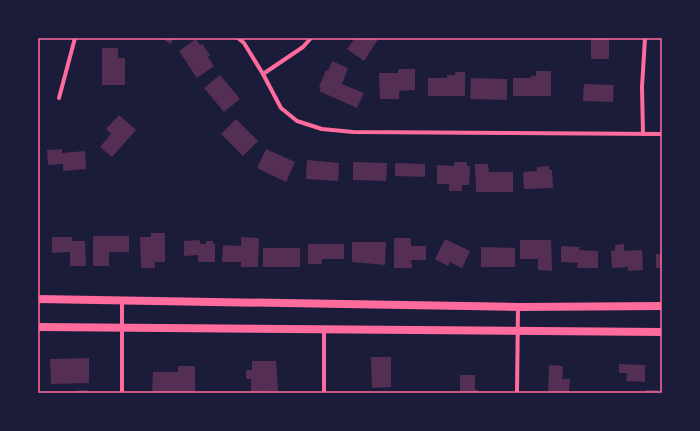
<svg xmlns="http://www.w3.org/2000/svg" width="700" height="431" viewBox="0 0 700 431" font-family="'Nunito Sans',sans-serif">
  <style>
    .building { fill: #542f53 }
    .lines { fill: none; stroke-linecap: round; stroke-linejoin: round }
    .minor { stroke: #ff6b9d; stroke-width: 4 }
    .secondary { stroke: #ff6b9d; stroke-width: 8 }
    .neatline { fill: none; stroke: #ff6b9d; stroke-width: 1.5 }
  </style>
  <rect width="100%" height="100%" fill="#1b1b3a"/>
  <!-- building -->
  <g class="building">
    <polygon points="162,38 175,38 170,44"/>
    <polygon points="355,38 379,38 364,61 347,49"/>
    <rect x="591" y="38" width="18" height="21"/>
    <polygon points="196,39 200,45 202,44 210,55 208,57 214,66 197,78 179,51"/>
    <polygon points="102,48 118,48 118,58 125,58 125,85 102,85"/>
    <polygon points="332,61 348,68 342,84 364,93 357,108 319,91 321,88 319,87 326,70 328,71"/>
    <polygon points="398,69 415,69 415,90 399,91 399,99 380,99 379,73 398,73"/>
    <polygon points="536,71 551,71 551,96 513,96 513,78 531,78 531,76 536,76"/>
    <polygon points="455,72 465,72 465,96 428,96 428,78 447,78 447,75 455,75"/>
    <polygon points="220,75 240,99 224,112 204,88"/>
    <polygon points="471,78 507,79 507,100 470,99"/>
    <polygon points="584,84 614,85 613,102 583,101"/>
    <polygon points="119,115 136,130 112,157 100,147 111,134 106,129"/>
    <polygon points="236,119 258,141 243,156 221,134"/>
    <polygon points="62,149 62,153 85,151 86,169 63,171 63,164 48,165 47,150"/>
    <polygon points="266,149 295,162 286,182 257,168"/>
    <polygon points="307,160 339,163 338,181 306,179"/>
    <polygon points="353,162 387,163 386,181 353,180"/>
    <polygon points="454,162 467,162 467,166 470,166 469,185 462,185 462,191 449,191 449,184 437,184 437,165 454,166"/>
    <polygon points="395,163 425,164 425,177 395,176"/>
    <polygon points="475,164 488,164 489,172 513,172 513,192 476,192"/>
    <polygon points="549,166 549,170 552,170 553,188 524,189 523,172 537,171 537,167"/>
    <polygon points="151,233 165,233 165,262 155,262 155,268 141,268 140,237 151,237"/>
    <polygon points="93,236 129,236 129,252 109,252 109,266 93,266"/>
    <polygon points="52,237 72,237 72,241 85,241 86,266 70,266 70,252 52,253"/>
    <polygon points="241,237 259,238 258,267 241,267 241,262 222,262 223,245 241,246"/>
    <polygon points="394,238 411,238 411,246 426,246 426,260 411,260 412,268 394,268"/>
    <polygon points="445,239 470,251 462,268 450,262 448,266 435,259"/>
    <polygon points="200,240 200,244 206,244 206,241 213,241 213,244 215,244 215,262 198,262 198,255 184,256 184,241"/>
    <polygon points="520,240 551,240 552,271 538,270 538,259 520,259"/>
    <polygon points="352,242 386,242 385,265 352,262"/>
    <polygon points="308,244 344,244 344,259 322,259 322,264 308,264"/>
    <polygon points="624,244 624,251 642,250 643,270 628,271 628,267 612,268 611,251 615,251 615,245"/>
    <polygon points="561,246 580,247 579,250 598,251 598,268 577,268 578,263 561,262"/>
    <polygon points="481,247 515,248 515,267 481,267"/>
    <rect x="263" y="248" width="37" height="19"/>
    <rect x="656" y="254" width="6" height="14"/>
    <polygon points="371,357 391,357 391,387 372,388"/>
    <polygon points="89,358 89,383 51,384 50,359"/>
    <polygon points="252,361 276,361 278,391 251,392 251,379 246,379 246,370 252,370"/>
    <polygon points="619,364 645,365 645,382 626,381 627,373 619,373"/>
    <polygon points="549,365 563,366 562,379 570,379 569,393 548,393"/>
    <polygon points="178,366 195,366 195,393 152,393 153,372 178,372"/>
    <polygon points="460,375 475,375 475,390 478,390 478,393 460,393"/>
    <polygon points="88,390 88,393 73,393 73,391"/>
    <rect x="645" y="390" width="13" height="3"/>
  </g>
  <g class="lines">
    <!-- minor -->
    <g class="minor">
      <polyline points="238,38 244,43 263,74 281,108 297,121 322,129 353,132 662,134"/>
      <polyline points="263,74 303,47 311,38"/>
      <polyline points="59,98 75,38"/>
      <polyline points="643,134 642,87 645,38"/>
      <polyline points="122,301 122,393"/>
      <polyline points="324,393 324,329"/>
      <polyline points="517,393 518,307"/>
    </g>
    <!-- secondary -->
    <g class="secondary">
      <polyline points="38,299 519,307 662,306"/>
      <polyline points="38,327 662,332"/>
    </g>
  </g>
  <!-- border -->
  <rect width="700" height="431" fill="none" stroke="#1b1b3a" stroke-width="78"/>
  <rect x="39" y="39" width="622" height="353" class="neatline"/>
</svg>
